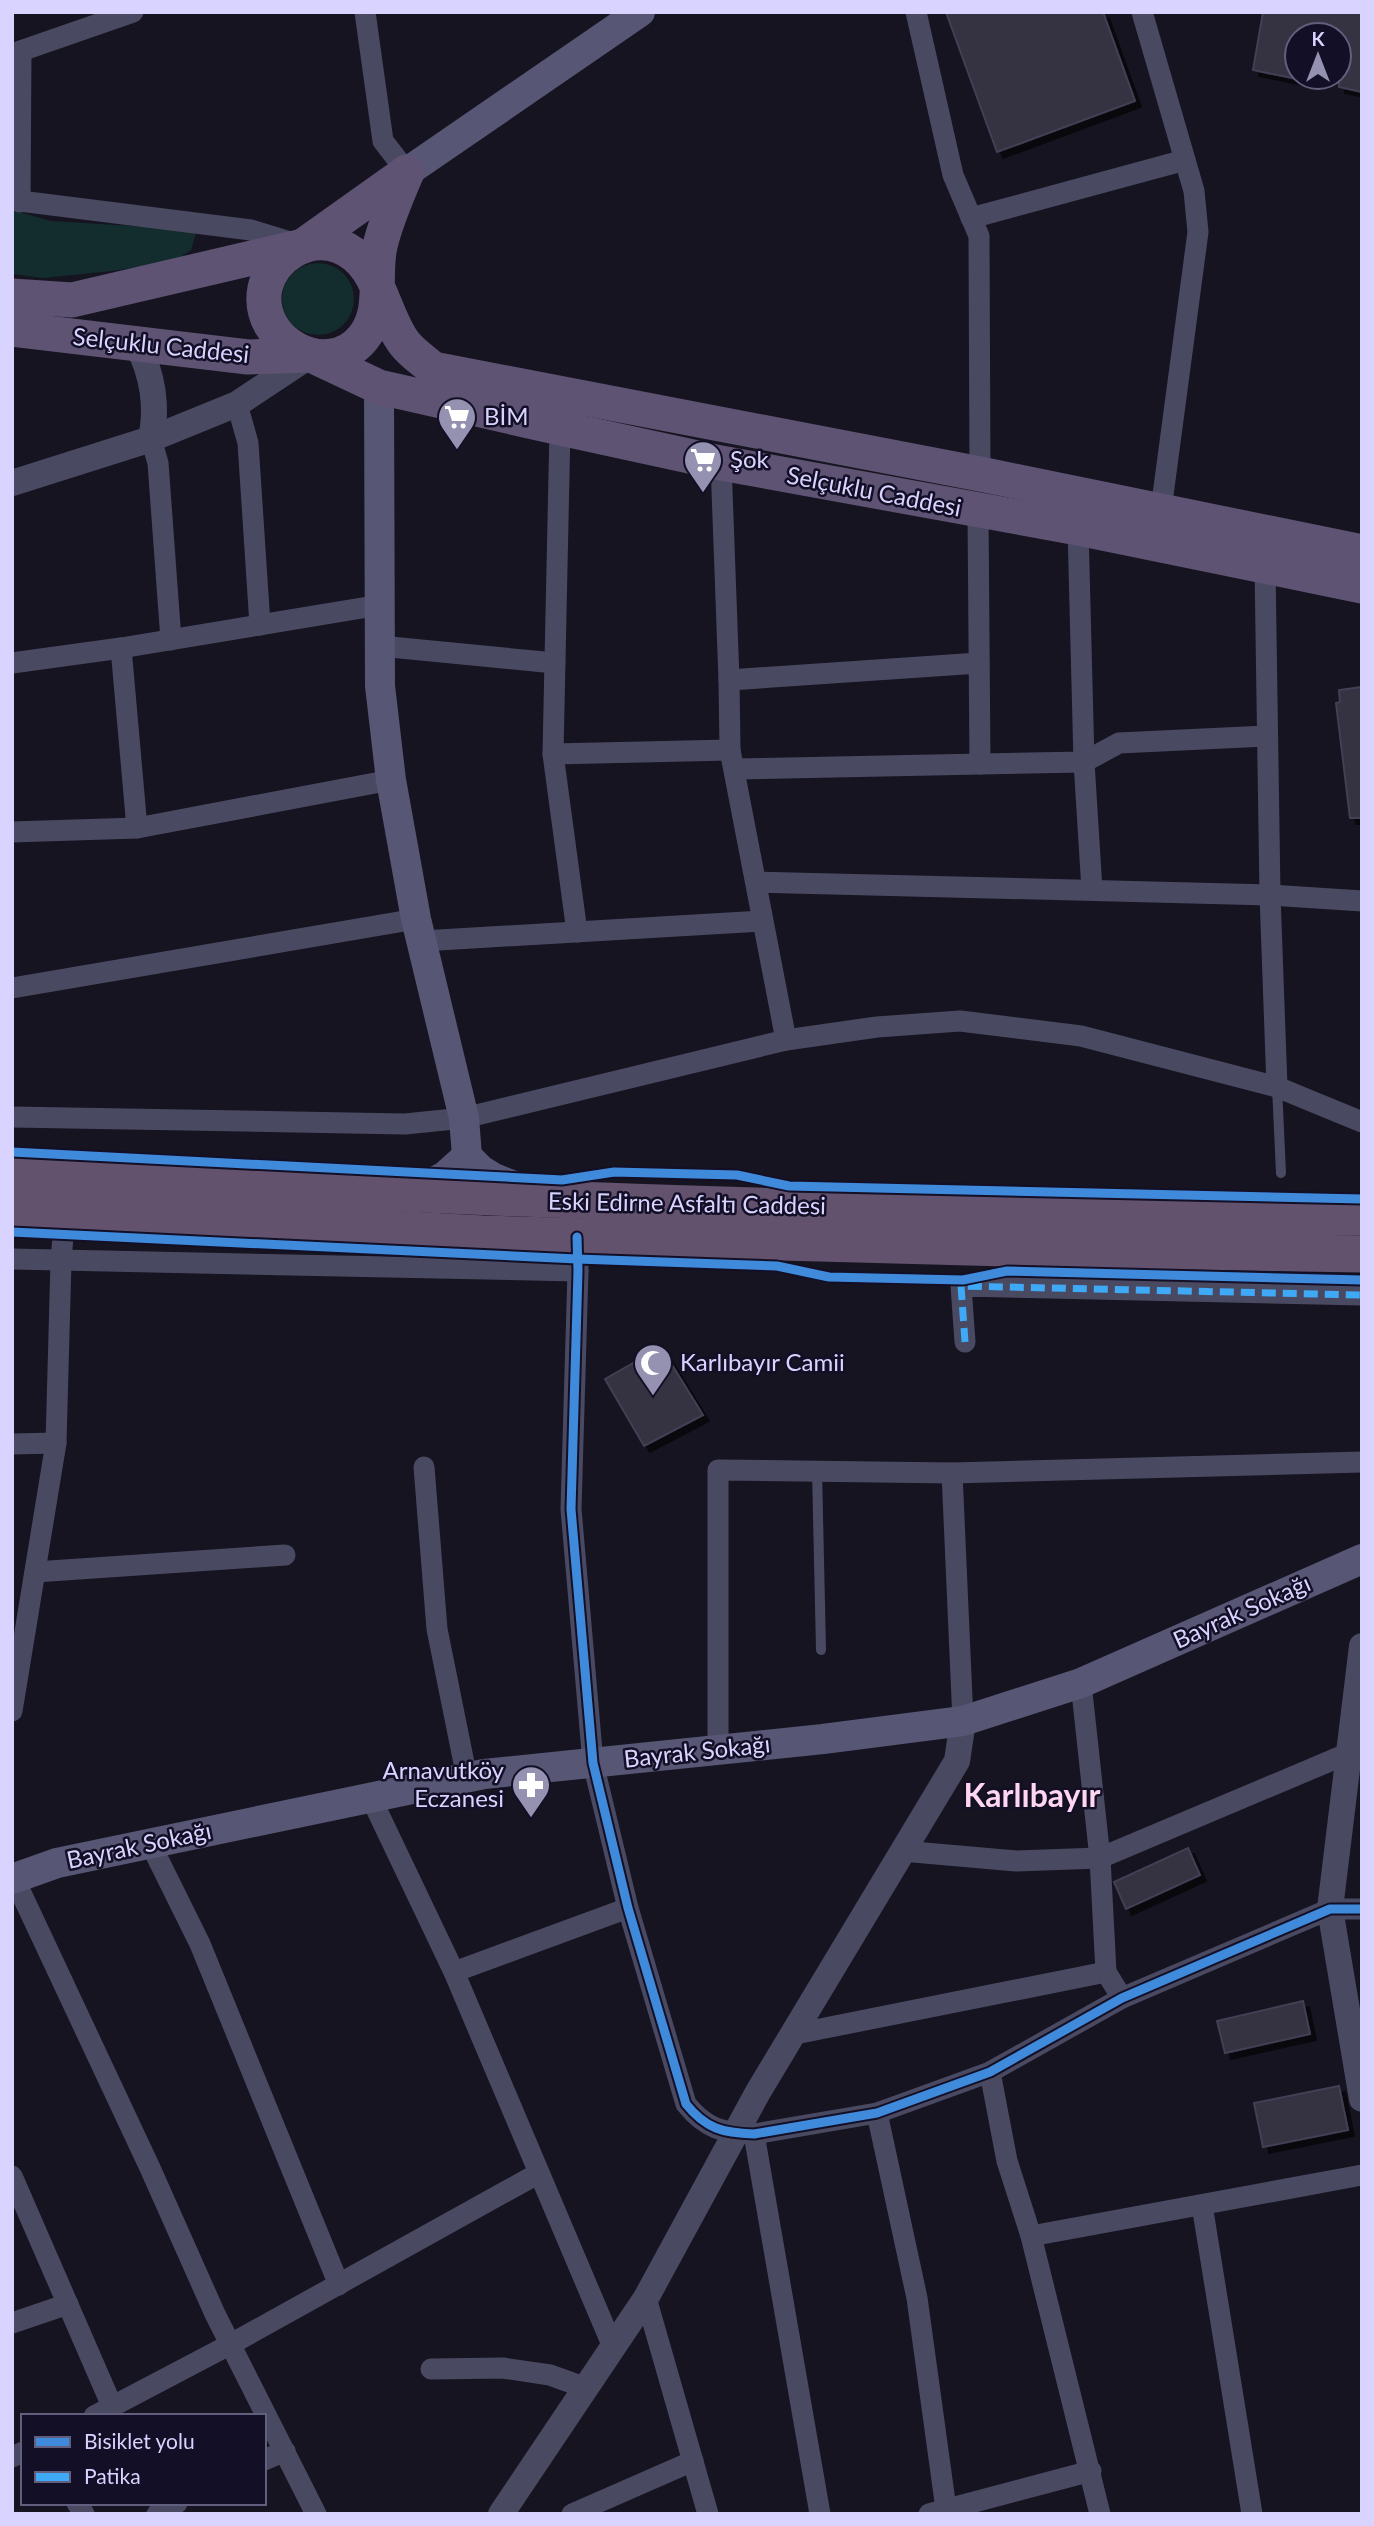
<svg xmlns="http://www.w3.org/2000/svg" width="1374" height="2526" viewBox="0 0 1374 2526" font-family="Lato,sans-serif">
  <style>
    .green { fill: #132c2d }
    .building { fill: #343243; stroke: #433f54; stroke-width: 2; filter: url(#shadow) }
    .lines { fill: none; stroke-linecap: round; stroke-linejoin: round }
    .service { stroke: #4a4962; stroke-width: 10 }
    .minor { stroke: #4a4962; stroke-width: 21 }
    .tertiary { stroke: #4a4962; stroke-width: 26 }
    .secondary { stroke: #575674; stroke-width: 30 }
    .primary { stroke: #5e5373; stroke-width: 35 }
    .trunk { stroke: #62526e; stroke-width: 37 }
    .quiet { stroke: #3fa9f5; stroke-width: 7; stroke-dasharray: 14 7; stroke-linecap: butt }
    .cycleway-casing { stroke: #130f26; stroke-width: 13 }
    .cycleway { stroke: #408adc; stroke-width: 9 }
    .labels { text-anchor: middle; stroke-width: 5; stroke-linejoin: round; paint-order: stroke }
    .street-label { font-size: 24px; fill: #d9d4ff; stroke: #130f26 }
    .poi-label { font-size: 24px; fill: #d9d4ff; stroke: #130f26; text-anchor: start }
    .district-label { font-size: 32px; font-weight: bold; fill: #ffd6f0; stroke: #130f26 }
  </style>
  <defs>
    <filter id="shadow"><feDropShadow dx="6" dy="6" stdDeviation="0" flood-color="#0009"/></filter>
  </defs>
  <rect width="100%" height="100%" fill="#161421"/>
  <!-- green -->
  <g class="green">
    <polygon points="12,210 51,221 197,230 191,250 173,262 112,271 43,278 12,274"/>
    <circle cx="318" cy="299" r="36"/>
  </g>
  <!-- building -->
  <g class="building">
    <polygon points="946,12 1103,12 1135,101 997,152"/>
    <polygon points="1263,12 1362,12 1362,92 1339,87 1339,35 1297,35 1297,79 1253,70"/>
    <polygon points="1362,687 1362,818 1350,818 1336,703 1340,702 1339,690"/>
    <polygon points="661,1347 703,1415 644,1446 605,1379"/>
    <polygon points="1188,1848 1200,1875 1126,1909 1114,1882"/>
    <polygon points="1303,2001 1310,2034 1225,2053 1217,2021"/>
    <polygon points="1339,2086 1348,2130 1263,2147 1254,2103"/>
  </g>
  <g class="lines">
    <!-- service -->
    <g class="service">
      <polyline points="1277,1087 1281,1173"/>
      <polyline points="817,1470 821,1650"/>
    </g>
    <!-- minor -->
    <g class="minor">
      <polyline points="365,12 383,141 407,172"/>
      <polyline points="916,12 953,175 979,236 980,474"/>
      <polyline points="1142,12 1194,191 1198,232 1161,510"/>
      <polyline points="12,54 133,12"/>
      <polyline points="12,200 251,230 297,244"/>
      <polyline points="20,202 21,51"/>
      <polyline points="971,218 1185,160"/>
      <polyline points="237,404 248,443 260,625"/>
      <polyline points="560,428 553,754 577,932"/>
      <polyline points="151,439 158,463 171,640"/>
      <polyline points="721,463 729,680 730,750 786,1040"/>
      <polyline points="978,512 980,764"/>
      <polyline points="1078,528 1084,762 1092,890"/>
      <polyline points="1265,567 1270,895 1277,1087"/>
      <polyline points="380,646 555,663"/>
      <polyline points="121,648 137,828"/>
      <polyline points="12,663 121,648 380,605"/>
      <polyline points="729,680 979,663"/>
      <polyline points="553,754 730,750"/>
      <polyline points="734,769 1084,762 1119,743 1266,736"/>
      <polyline points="12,832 137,828 391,780"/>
      <polyline points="756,882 1270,895 1362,901"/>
      <polyline points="422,941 762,921"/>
      <polyline points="12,988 416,919"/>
      <polyline points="12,1117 405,1124 464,1118 786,1040 877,1027 960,1021 1081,1036 1277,1087 1362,1122"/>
      <path d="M577 1237 578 1271 571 1509 593 1763 628 1908 686 2104C706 2129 723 2133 754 2134L877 2113 990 2072 1122 1998 1330 1909H1362"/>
      <polyline points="12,1259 578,1271"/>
      <polyline points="965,1342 961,1286 1362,1295"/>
      <polyline points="12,1444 56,1443"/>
      <polyline points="424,1467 437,1629 467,1778"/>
      <polyline points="952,1473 963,1721"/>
      <polyline points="35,1572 285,1555"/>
      <polyline points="1081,1683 1100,1858 1106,1972"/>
      <polyline points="12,1711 56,1443 61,1261 65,1212"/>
      <polyline points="718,1749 718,1470 952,1473 1362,1462"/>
      <polyline points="371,1798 454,1972 613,2347"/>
      <polyline points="150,1843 200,1944 339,2285"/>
      <polyline points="902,1851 1016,1861 1100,1858 1349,1753"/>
      <polyline points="14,1878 150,2168 215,2314 316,2514"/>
      <polyline points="454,1972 628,1908"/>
      <polyline points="795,2034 1106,1972 1122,1998"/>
      <polyline points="990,2072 1007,2161 1031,2236 1100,2514"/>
      <polyline points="877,2113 917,2298 946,2509"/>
      <polyline points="754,2134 820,2514"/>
      <polyline points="12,2176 112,2406"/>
      <polyline points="1202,2205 1252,2514"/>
      <polyline points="1031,2236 1362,2175"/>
      <polyline points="646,2298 708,2514"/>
      <polyline points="12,2323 68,2304"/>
      <polyline points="431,2369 503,2368 550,2375 586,2388"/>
      <polyline points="94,2416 231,2344 539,2173"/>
      <polyline points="12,2457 23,2452"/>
      <polyline points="264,2460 285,2451"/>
      <polyline points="77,2503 84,2514"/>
      <polyline points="157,2514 177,2503"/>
      <polyline points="572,2514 693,2461"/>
      <polyline points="929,2514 1091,2471"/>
    </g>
    <!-- tertiary -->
    <g class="tertiary">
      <path d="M137 344C153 375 158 406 151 439"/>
      <polyline points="12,483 151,439 237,404 311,355"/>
      <polyline points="1362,1646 1330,1909 1362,2099"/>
      <polyline points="501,2514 646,2298 758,2092 957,1761 963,1721"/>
    </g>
    <!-- secondary -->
    <g class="secondary">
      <polyline points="407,172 640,12"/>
      <polyline points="379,387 380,686 391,780 416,919 464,1118 467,1156 481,1170 494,1178 522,1189 531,1196"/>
      <polyline points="410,1194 445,1176 467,1156"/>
      <polyline points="12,1879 57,1863 484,1774 823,1739 963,1721 1081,1683 1362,1559"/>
    </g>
    <!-- primary -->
    <g class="primary">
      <path d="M407 172C397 196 386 220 380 246 373 278 385 311 363 338 327 382 254 341 265 288 272 257 307 234 339 246 381 262 381 313 405 344 412 353 424 361 433 369L980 474 1362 552"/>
      <polyline points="12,296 72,300 303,246 407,172"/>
      <polyline points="12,329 248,357 311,355 379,387 560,428 721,463 1078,528 1362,586"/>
    </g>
    <!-- trunk -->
    <g class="trunk">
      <path d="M12 1173C462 1200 912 1214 1362 1217"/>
      <polyline points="12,1209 483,1234 1007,1248 1362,1254"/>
    </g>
    <!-- quiet -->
    <polyline class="quiet" points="965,1342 961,1286 1362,1295"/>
    <defs>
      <g id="cycleway">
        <polyline points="12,1152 562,1180 614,1172 737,1175 789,1186 1362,1199"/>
        <polyline points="12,1232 577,1259 777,1266 829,1277 963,1280 1007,1271 1362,1280"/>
        <path d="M577 1237 578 1271 571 1509 593 1763 628 1908 686 2104C706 2129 723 2133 754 2134L877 2113 990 2072 1122 1998 1330 1909H1362"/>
      </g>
    </defs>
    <!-- cycleway casing -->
    <use href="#cycleway" class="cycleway-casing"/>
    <!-- cycleway -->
    <use href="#cycleway" class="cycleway"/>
  </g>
  <!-- icons -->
  <defs>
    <symbol id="supermarket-pin" viewBox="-11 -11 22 30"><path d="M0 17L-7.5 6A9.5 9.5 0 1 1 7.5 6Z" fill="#9591b1" stroke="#130f26"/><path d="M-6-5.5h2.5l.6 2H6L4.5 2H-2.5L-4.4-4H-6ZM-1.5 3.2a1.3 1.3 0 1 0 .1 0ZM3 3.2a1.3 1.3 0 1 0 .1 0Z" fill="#fff"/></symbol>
    <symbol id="mosque-pin" viewBox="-11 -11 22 30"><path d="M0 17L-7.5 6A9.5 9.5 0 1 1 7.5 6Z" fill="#9591b1" stroke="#130f26"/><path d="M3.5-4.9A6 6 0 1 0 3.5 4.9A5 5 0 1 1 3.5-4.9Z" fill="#fff"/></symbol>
    <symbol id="pharmacy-pin" viewBox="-11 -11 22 30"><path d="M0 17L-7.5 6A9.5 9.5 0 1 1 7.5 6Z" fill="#9591b1" stroke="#130f26"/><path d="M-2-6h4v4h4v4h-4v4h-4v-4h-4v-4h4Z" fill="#fff"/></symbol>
  </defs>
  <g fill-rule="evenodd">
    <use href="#supermarket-pin" x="435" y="395" width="44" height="60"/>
    <use href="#supermarket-pin" x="681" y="438" width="44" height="60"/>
    <use href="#mosque-pin" x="631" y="1341" width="44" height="60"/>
    <use href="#pharmacy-pin" x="509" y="1763" width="44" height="60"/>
  </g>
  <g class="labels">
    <!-- street labels -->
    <g class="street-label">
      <text transform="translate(161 346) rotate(6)" y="8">Selçuklu Caddesi</text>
      <text transform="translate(874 492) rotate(11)" y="8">Selçuklu Caddesi</text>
      <text transform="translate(687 1204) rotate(1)" y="8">Eski Edirne Asfaltı Caddesi</text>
      <text transform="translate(1242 1612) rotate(-24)" y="8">Bayrak Sokağı</text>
      <text transform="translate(697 1752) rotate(-6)" y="8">Bayrak Sokağı</text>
      <text transform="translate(139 1846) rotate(-12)" y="8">Bayrak Sokağı</text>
    </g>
    <!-- poi labels -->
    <g class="poi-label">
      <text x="484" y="425">BİM</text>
      <text x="730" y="468">Şok</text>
      <text x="680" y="1371">Karlıbayır Camii</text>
      <text x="504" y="1779" text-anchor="end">Arnavutköy<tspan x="504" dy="28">Eczanesi</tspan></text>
    </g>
    <!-- district labels -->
    <g class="district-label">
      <text x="1032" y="1807">Karlıbayır</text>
    </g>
  </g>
  <!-- border -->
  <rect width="1374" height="2526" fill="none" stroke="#d9d4ff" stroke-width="28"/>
  <!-- legend -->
  <rect x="21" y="2414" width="245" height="91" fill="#130f26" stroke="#625e7d" stroke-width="2"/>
  <rect x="35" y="2437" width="35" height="10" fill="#408adc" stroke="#625e7d" stroke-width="2"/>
  <text x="84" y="2449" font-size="21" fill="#d9d4ff">Bisiklet yolu</text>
  <rect x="35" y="2472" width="35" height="10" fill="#3fa9f5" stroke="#625e7d" stroke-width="2"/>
  <text x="84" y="2484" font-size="21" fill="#d9d4ff">Patika</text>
  <!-- north arrow -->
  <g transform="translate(1318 56)"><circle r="33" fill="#130f26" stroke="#625e7d" stroke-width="2"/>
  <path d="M0-5L12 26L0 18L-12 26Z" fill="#9591b1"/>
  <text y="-10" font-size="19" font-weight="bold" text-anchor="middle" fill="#d9d4ff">K</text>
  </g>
</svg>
